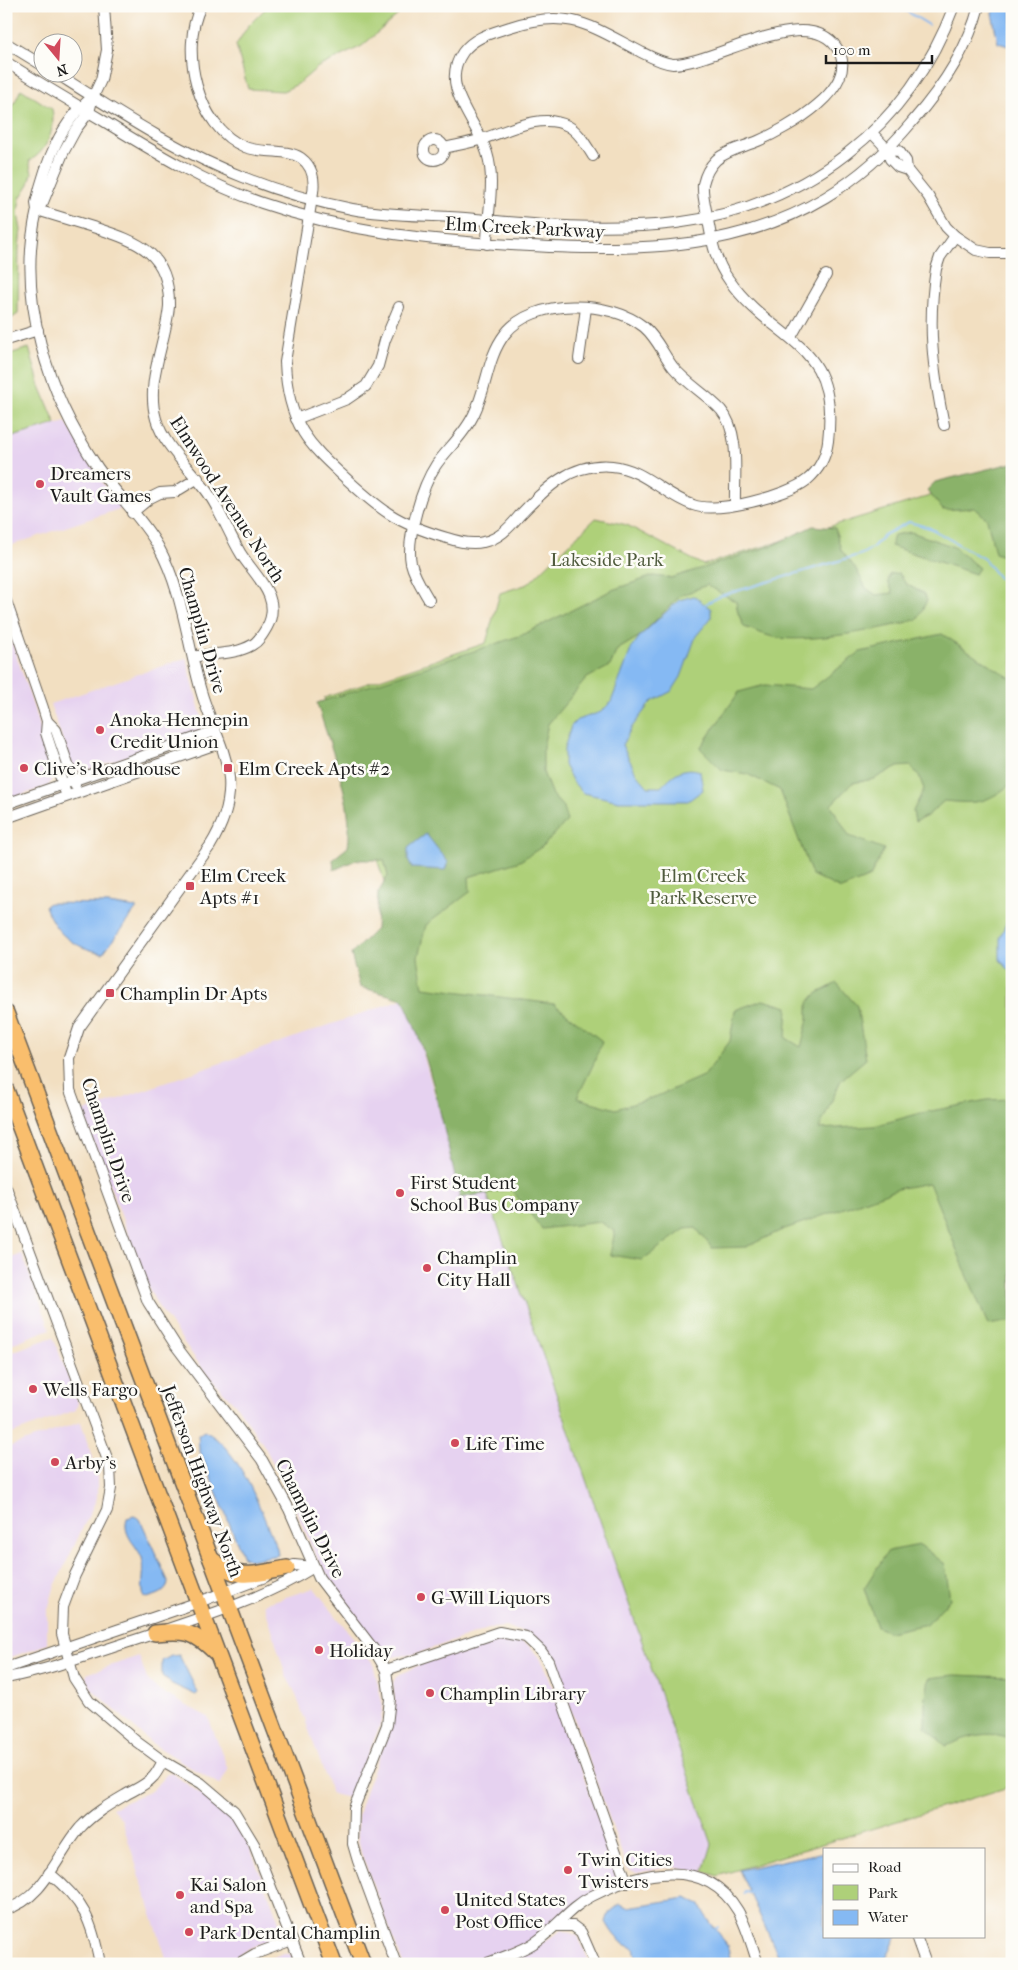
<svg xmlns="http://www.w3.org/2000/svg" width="1018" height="1970" viewBox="0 0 1018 1970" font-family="'IM FELL French Canon',serif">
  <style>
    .built { fill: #e6d2f0 }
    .green { fill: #aed079; stroke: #65764a }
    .forest { fill: #8ab269; stroke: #536742 }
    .water { fill: #85b9f3; stroke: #506a88 }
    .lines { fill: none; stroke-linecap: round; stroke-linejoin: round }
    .stream { stroke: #85b9f3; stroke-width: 2 }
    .minor-casing { stroke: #676056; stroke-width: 12 }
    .highway-casing { stroke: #676056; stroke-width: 18 }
    .minor { stroke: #fff; stroke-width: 10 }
    .highway { stroke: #f9be6d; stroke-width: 15 }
    .poi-dot { fill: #d1495b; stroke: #fdfcf7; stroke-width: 2 }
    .labels { text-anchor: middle; stroke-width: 5; stroke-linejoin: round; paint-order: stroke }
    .street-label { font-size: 19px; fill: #1c1c1c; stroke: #fdfcf7 }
    .poi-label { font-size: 19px; fill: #1c1c1c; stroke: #fdfcf7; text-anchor: start }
    .park-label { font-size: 19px; fill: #4f5b3d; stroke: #fdfcf7 }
  </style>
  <rect width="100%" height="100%" fill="#fdfcf7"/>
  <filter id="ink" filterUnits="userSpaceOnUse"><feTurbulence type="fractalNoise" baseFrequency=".02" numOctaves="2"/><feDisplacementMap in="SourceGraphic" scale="10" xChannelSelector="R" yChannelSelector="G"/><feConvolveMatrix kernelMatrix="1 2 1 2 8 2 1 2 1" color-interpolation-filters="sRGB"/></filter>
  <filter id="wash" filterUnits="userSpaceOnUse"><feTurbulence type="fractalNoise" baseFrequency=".0096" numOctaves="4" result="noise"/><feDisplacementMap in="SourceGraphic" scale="20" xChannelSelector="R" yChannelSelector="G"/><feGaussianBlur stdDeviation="1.12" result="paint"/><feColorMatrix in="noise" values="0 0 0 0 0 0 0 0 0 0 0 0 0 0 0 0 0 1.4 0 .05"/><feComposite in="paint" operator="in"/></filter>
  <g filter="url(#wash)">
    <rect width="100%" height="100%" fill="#f2dfc1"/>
    <!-- built -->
    <g class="built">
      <polygon points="66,422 103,484 122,508 6,547 6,439"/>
      <polygon points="12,642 55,773 48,786 6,800 6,644"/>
      <polygon points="186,658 204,726 202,730 82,772 76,770 71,764 50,704"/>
      <polygon points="403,999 415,1026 441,1117 460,1198 511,1188 632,1610 712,1845 702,1874 678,1867 660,1868 637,1873 627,1868 555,1665 547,1649 537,1639 527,1633 506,1627 491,1628 415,1654 392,1657 384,1656 326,1573 314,1552 287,1489 263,1444 236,1405 207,1375 158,1306 149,1289 82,1112"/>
      <polygon points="22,1254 50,1329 6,1346 6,1260"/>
      <polygon points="53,1337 78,1402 76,1410 6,1436 6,1354"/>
      <polygon points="81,1422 97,1474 97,1498 54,1588 47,1613 47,1644 6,1659 6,1448"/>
      <polygon points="314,1588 373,1663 383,1706 380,1725 350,1798 332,1794 295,1692 286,1676 264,1604"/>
      <polygon points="496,1638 514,1638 529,1646 539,1656 546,1669 618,1875 618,1880 539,1936 524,1944 472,1964 403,1964 361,1853 357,1832 358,1815 365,1792 391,1726 395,1704 393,1683 396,1677 419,1665"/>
      <polygon points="139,1656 147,1679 159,1691 208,1717 228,1769 220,1785 150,1742 92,1689 86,1678 87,1674"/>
      <polygon points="172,1773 224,1811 238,1825 246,1838 282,1929 281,1933 276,1937 245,1950 228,1964 168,1964 121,1818 112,1808 151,1791 167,1774"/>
      <polygon points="562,1930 578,1936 590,1964 500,1964 530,1951"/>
      <polygon points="283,1953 288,1953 293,1957 296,1964 257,1964"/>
    </g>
    <!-- green -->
    <g class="green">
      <polygon points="268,6 408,6 362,46 318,67 298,84 283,91 248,89 236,45 248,26"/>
      <path d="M21 89 52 109C56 128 47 152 29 161L32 173 29 184 20 198 18 213 21 230 19 248 18 314 6 322V121Z"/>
      <polygon points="29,348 40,386 56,424 6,439 6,355"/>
      <polygon points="1012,471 1012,1786 717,1876 704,1871 712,1844 486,1191 324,698 486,643 500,593 528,584 596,518 627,525 703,565"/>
    </g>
    <!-- forest -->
    <g class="forest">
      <polygon points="1012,463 1012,552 1006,557 995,553 987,519 975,508 943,510 927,490 935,482"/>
      <path d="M813 526 835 528 841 550 856 569 866 588 876 595 893 593 888 582 890 574 899 573 906 584 923 593 927 600 918 619C887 629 804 644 773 637 764 635 754 630 744 627L738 613 736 602 707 585 680 596 640 636 617 650 610 666 587 678 548 724 543 747V772L552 795 563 807 567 821 543 846 520 861 469 877 470 892 426 925 418 957 423 987 554 1004 602 1041 593 1065 577 1098 616 1109 655 1097 705 1075 730 1041 735 1010 763 1000 788 1007 786 1038 801 1047 808 1019V1003L816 994 837 983 857 1006 866 1059 841 1080 819 1129 874 1126 921 1113 987 1100 1012 1099V1321L988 1325 929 1183 901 1188 782 1230 746 1247 712 1248 696 1228 685 1229 642 1260 610 1255 615 1231 600 1222 542 1229 511 1189 460 1198C444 1132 432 1061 403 999L360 987 351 954 376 929 378 893 388 876 384 860H356L334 870 333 859 348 847C355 803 329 745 317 703L522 635 612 590 653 576 671 578 771 546Z"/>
      <polygon points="911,532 954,547 979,568 975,574 891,546 894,535"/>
      <path d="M942 634 1012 679V783C986 804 977 804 944 801L927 816 915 822 913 811 924 789 919 776 911 766 896 767 874 779 852 783 831 805 849 836 884 849 870 877 841 889 812 875 780 790 747 774 722 770 700 748 739 692 765 685 811 689 860 652Z"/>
      <polygon points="920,1545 945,1564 950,1599 927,1624 889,1632 877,1627 864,1588 888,1551"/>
      <path d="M954 1675 1012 1677V1739C988 1729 968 1737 946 1746L925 1727V1703L929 1678Z"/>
    </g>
    <!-- water -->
    <g class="water">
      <polygon points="997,6 1012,6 1012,47 998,43 992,13"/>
      <path d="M694 596 711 609V618L696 636 681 677 672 691 651 702 632 727 622 745 636 773 648 787H661C672 775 683 765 700 771L703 790 688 801H619L583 793 573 782 564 765V749L571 726 577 720 601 712 611 702 632 647 640 636 679 600Z"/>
      <polygon points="426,834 448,862 445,870 412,868 408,860 408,848"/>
      <path d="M49 903 108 904 137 908 103 953C73 947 56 935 45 906Z"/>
      <polygon points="1012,910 1012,973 1000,960 1000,937"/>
      <path d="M204 1431C241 1448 261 1513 277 1548L278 1555 250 1560 243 1557 199 1449 198 1435Z"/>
      <path d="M134 1516 140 1519 168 1581C168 1593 157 1595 147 1598L144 1597C140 1584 146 1570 142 1558 136 1543 122 1536 127 1518Z"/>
      <polygon points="179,1655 198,1693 196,1695 172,1684 162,1676 162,1661 171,1656"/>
      <polygon points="824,1852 824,1936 897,1936 887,1956 877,1964 782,1964 739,1870"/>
      <path d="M686 1898 700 1904C707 1926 732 1938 730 1964H634L637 1960 634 1948C619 1943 614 1936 606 1922L609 1913 620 1904 628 1907Z"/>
    </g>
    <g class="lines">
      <!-- stream -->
      <g class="stream">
        <polyline points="898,6 929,25"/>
        <polyline points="1007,585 1012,589"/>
        <polyline points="704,605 720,596 862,554 872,548 884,535 909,522 930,528 984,559 999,578"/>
        <polyline points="744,1894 745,1892 751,1893"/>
        <polyline points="716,1929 718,1927"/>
      </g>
    </g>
  </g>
  <g filter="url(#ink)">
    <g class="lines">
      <defs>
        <g id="minor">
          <path d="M201 6C179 49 197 128 245 147 262 154 285 148 301 158 312 166 315 179 313 192L285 362C286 387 290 410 303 432 313 448 326 460 340 473 379 509 395 523 447 538 459 542 471 545 483 542 499 539 509 528 519 516 545 489 571 462 612 466 644 469 664 495 693 505 717 514 787 496 807 480 819 470 826 457 828 441 840 340 774 344 729 280 715 261 712 242 708 220 706 208 702 196 703 184 705 175 710 166 716 160 727 150 744 147 758 141 786 129 863 87 837 48 807 2 714 64 673 64 661 63 649 56 639 51 589 25 568 8 510 27 493 33 475 36 463 52 438 87 477 120 487 153 496 182 487 214 487 244"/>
          <polyline points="6,43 42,65"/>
          <path d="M6 62C38 82 70 101 102 120 154 152 205 183 262 203 343 231 425 240 511 245 667 254 803 252 912 122 941 89 968 49 979 6"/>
          <path d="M54 72C117 112 179 153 248 179 281 192 317 202 352 209 389 216 428 215 465 218 534 225 607 231 676 223 805 207 909 127 954 6"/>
          <path d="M93 97C60 121 45 165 36 203L37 210C16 298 48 395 98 468 117 495 142 518 158 546 183 591 187 643 201 691 209 720 226 748 229 778 231 802 223 825 210 846L79 1028 69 1058 70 1090 148 1302 176 1346 262 1460 289 1509 319 1578 374 1650 386 1670 390 1699 387 1725 354 1808 353 1844 358 1861 396 1964"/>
          <polyline points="872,133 888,150 890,159 898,167 907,170 928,196 946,227 955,236 976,250 990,253 1012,253"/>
          <circle cx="434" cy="150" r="10"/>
          <path d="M444 148C457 145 470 143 482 139 508 131 541 112 568 126 579 132 586 145 593 156"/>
          <polyline points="888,150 899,151 906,161 907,170"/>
          <path d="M37 210C57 216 76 222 96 228 139 242 170 253 169 306 166 343 145 381 156 419 164 447 192 470 208 493 221 512 229 534 241 554 255 576 283 598 267 627 263 634 259 641 252 645 235 655 213 653 193 657"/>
          <polyline points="37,210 43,202 63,153 76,129 89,112 93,97 101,80 107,50 104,6"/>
          <polyline points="791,337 826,275"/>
          <polyline points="6,340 38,330"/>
          <polyline points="579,359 586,308"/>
          <polyline points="296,419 347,399 366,386 378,366 385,340 399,307"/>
          <path d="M944 425C933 370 927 325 936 269L940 257 955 236"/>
          <polyline points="132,513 150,498 160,493 175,492 198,478"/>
          <path d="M429 600C422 588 414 576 411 563 406 538 422 486 436 465 448 448 465 434 474 414 487 388 487 357 505 334 533 297 611 300 644 327 657 338 663 354 673 367 687 384 706 394 721 410 741 433 734 477 735 505"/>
          <polyline points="6,601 43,708 47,721 46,733 65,791"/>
          <polyline points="47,721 56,730 75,785"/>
          <polyline points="6,804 215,731"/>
          <polyline points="6,818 219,743"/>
          <polyline points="6,1187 110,1466 111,1488 107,1510 75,1575 63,1607 62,1634 74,1678 89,1701 137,1742 163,1761 201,1783 234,1811 254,1844 301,1964"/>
          <polyline points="281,1570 294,1565 314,1567"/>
          <polyline points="6,1668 199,1602 265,1577"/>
          <polyline points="386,1670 499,1632 526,1637 541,1651 548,1661 627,1883"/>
          <path d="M6 1678C52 1669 97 1652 141 1638 200 1618 261 1600 314 1567"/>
          <path d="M49 1873C84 1901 92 1921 100 1964"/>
          <path d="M6 1909C43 1900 57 1855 80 1828 94 1813 110 1804 127 1794 136 1789 146 1785 153 1777 157 1773 160 1766 163 1761"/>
          <polyline points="557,1926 573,1926 581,1932 595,1964"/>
          <polyline points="916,1936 926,1964"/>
          <polyline points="238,1964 255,1954 292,1940"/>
          <path d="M485 1964C502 1957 522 1952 537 1941 557 1927 570 1907 592 1896 639 1872 705 1855 738 1911 747 1927 752 1946 758 1964"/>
        </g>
        <g id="highway">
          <polyline points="6,1013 363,1964"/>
          <polyline points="6,1090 334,1964"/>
          <path d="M211 1559C240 1582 253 1574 287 1568"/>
          <path d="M155 1633C186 1630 194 1631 216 1653"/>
        </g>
      </defs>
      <!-- minor casing -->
      <use href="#minor" class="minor-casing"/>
      <!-- highway casing -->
      <use href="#highway" class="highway-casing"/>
      <!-- minor -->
      <use href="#minor" class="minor"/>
      <!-- highway -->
      <use href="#highway" class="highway"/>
    </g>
  </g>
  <!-- markers -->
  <g class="poi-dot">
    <circle cx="40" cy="484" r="5"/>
    <circle cx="100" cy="730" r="5"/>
    <circle cx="24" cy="768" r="5"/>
    <rect x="223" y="763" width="10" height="10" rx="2.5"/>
    <rect x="185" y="881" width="10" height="10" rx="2.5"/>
    <rect x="105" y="988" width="10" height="10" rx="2.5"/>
    <circle cx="400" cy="1193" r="5"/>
    <circle cx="427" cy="1268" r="5"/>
    <circle cx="33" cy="1389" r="5"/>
    <circle cx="455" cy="1443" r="5"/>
    <circle cx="55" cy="1462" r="5"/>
    <circle cx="421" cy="1597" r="5"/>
    <circle cx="319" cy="1650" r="5"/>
    <circle cx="430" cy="1693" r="5"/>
    <circle cx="568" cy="1870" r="5"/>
    <circle cx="180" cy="1895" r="5"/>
    <circle cx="445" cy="1910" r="5"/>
    <circle cx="189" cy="1932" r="5"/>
  </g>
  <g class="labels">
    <!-- street labels -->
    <g class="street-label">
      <text transform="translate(525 227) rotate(3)" y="7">Elm Creek Parkway</text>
      <text transform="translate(228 499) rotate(57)" y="7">Elmwood Avenue North</text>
      <text transform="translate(203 630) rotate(74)" y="7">Champlin Drive</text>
      <text transform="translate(109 1140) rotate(71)" y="7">Champlin Drive</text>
      <text transform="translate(203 1481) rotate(70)" y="7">Jefferson Highway North</text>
      <text transform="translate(311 1518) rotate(63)" y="7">Champlin Drive</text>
    </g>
    <!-- poi labels -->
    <g class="poi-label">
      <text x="50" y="480">Dreamers<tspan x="50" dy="22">Vault Games</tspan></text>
      <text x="110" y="726">Anoka-Hennepin<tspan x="110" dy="22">Credit Union</tspan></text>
      <text x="34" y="775">Clive's Roadhouse</text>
      <text x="238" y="775">Elm Creek Apts #2</text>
      <text x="200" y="882">Elm Creek<tspan x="200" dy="22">Apts #1</tspan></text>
      <text x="120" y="1000">Champlin Dr Apts</text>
      <text x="410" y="1189">First Student<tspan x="410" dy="22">School Bus Company</tspan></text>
      <text x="437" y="1264">Champlin<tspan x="437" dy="22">City Hall</tspan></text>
      <text x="43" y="1396">Wells Fargo</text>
      <text x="465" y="1450">Life Time</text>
      <text x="65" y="1469">Arby's</text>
      <text x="431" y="1604">G-Will Liquors</text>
      <text x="329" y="1657">Holiday</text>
      <text x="440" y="1700">Champlin Library</text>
      <text x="578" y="1866">Twin Cities<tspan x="578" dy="22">Twisters</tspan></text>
      <text x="190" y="1891">Kai Salon<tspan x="190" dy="22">and Spa</tspan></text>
      <text x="455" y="1906">United States<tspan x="455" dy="22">Post Office</tspan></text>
      <text x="199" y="1939">Park Dental Champlin</text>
    </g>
    <!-- park labels -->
    <g class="park-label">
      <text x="607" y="566">Lakeside Park</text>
      <text x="703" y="882">Elm Creek<tspan x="703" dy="22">Park Reserve</tspan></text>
    </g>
  </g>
  <!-- margin -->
  <rect width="1018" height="1970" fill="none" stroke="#fdfcf7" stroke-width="25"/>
  <!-- legend -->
  <rect x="823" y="1848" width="162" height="90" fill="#fdfcf7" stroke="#a3a29f"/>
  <rect x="833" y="1864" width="25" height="8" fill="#ffffff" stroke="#a3a29f"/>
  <text x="868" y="1872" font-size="15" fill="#1c1c1c">Road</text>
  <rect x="833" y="1885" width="25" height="15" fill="#aed079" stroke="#a3a29f"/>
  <text x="868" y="1898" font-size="15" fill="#1c1c1c">Park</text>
  <rect x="833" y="1910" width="25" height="15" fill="#85b9f3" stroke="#a3a29f"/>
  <text x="868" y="1922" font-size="15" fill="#1c1c1c">Water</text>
  <!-- north arrow -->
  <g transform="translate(58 58) rotate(162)"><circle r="24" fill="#fdfcf7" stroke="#a3a29f"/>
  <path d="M0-4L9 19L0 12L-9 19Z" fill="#d1495b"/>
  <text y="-8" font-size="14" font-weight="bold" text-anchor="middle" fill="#1c1c1c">N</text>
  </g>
  <!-- scale -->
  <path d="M826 55v8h106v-8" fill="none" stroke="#1c1c1c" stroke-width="2.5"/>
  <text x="833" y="55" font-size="15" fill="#1c1c1c" stroke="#fdfcf7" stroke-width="4" paint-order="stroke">100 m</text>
</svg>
